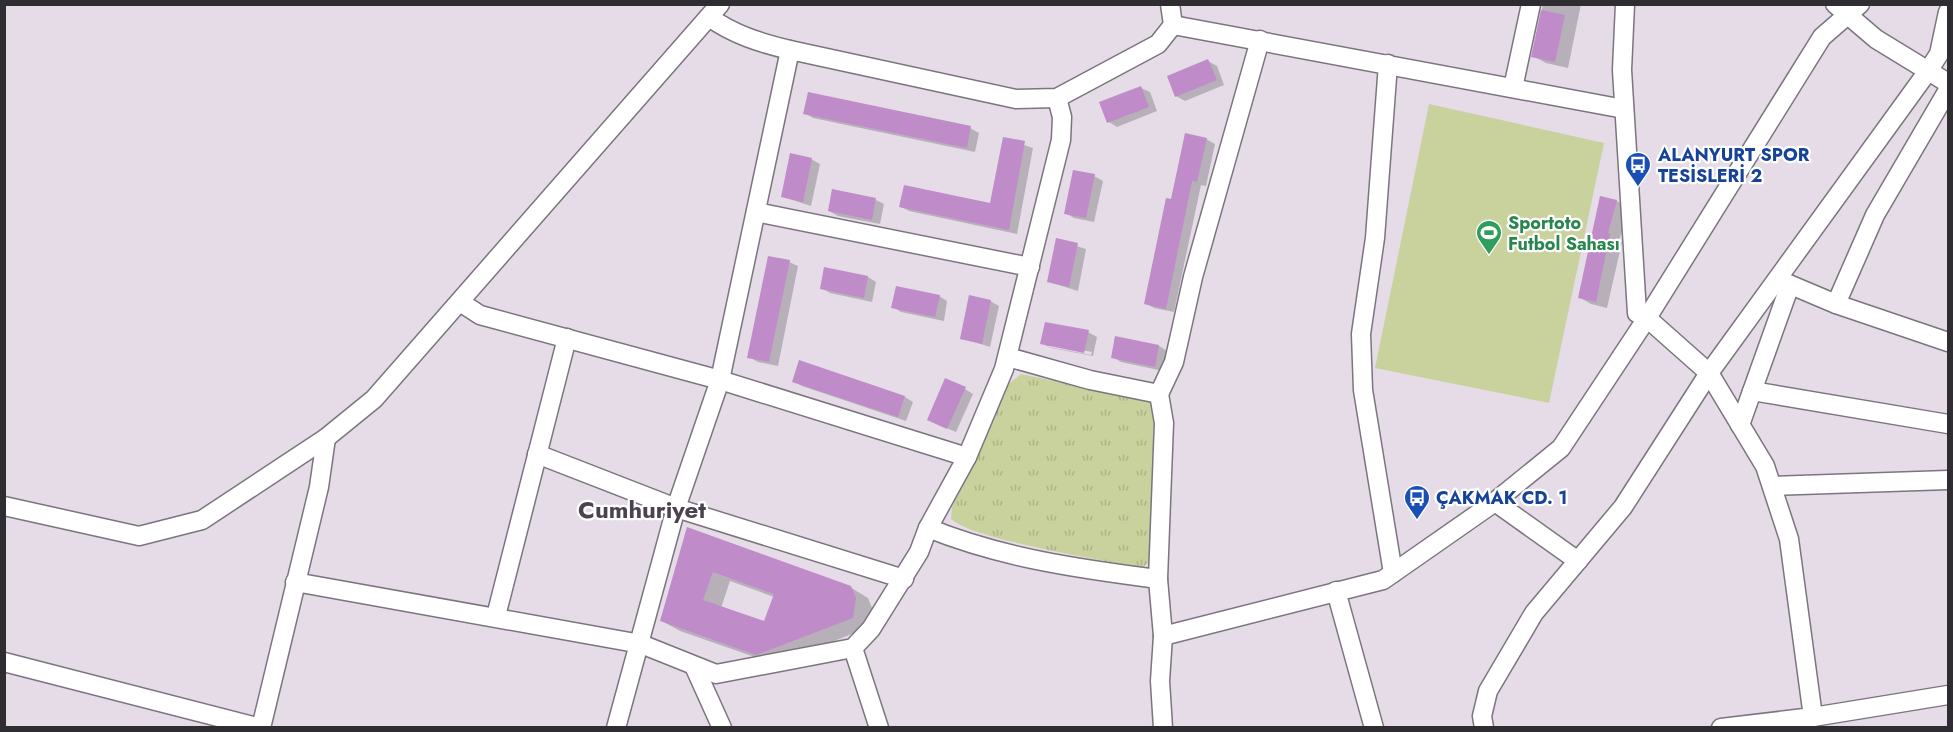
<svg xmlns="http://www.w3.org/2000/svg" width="1953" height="732" viewBox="0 0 1953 732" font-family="Jost,sans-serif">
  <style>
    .grass { fill: url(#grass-tufts) }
    .garden { fill: #c9d19d }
    .shadow { fill: #0003; fill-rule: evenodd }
    .building { fill: #bf8bc8; fill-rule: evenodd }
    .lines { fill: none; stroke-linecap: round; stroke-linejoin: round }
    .minor-casing { stroke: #7c747f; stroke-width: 21 }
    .minor { stroke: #fff; stroke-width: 18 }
    .labels { text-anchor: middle; stroke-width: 4.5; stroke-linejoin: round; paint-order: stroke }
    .transit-label { font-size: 18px; font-weight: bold; fill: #164399; stroke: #fff; text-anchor: start }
    .leisure-label { font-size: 18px; font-weight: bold; fill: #27864d; stroke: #fff; text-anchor: start }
    .district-label { font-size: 24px; font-weight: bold; fill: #4a434d; stroke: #fff }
  </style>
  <defs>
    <pattern id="grass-tufts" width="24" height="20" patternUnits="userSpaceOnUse" patternTransform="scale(1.5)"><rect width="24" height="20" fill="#c9d19d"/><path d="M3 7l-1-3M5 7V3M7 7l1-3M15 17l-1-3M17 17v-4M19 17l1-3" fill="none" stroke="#adb488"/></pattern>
  </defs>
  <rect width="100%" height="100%" fill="#e5dce8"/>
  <!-- grass -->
  <path class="grass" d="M1021 374 1147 400 1158 409 1157 555 1142 568C1104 560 974 540 951 519L952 507 1001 390Z"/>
  <!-- garden -->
  <polygon class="garden" points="1429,104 1604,143 1549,403 1375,368"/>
  <!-- shadow -->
  <g class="shadow">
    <polygon points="1543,4 1581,4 1568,68 1546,63 1533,56"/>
    <polygon points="1208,61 1217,66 1224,85 1185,101 1176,96"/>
    <polygon points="1141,88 1150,92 1157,111 1117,127 1109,122"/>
    <polygon points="805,113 970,128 979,133 975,152 813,118"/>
    <polygon points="1004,138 1033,148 1017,234 909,211 901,207 991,205"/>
    <polygon points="1206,139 1215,144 1206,186 1201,185 1174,312 1154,308 1145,303 1172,201"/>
    <polygon points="811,159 820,164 811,206 783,197"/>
    <polygon points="1094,176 1103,181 1094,222 1074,218 1065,213"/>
    <polygon points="1601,198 1617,201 1629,208 1619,241 1622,242 1607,308 1591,304 1579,297"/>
    <polygon points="876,200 884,204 880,224 838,216 829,211"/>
    <polygon points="1058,240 1086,249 1078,291 1049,282"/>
    <polygon points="789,262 798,266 778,366 758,362 749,357"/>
    <polygon points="868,277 876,282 872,302 830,293 822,288"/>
    <polygon points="939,296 947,301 944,321 901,312 893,307"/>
    <polygon points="990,301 999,306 990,347 962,338"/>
    <path d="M1088 332 1097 337 1093 356 1051 348 1042 343ZM1049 344 1092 352 1091 355 1049 347Z"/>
    <polygon points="1159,346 1167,351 1163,371 1121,362 1113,357"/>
    <polygon points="800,362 905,397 913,402 906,421 802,386 794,381"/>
    <polygon points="965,389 973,394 956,432 937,424"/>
    <path d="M688 529 850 587 868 598 872 608 870 627 775 664 680 631 662 621ZM730 581 774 597 765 623 721 608Z"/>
  </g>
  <!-- building -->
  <g class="building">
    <polygon points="1541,10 1565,15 1555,62 1531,57"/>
    <polygon points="1208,59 1217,80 1175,97 1167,76"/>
    <polygon points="1141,86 1149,107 1107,123 1099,102"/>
    <polygon points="808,92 971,126 967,148 803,114"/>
    <polygon points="1185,133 1207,138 1197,182 1192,181 1166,309 1144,304 1166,198 1171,199"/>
    <polygon points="1003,137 1025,141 1009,230 899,207 904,185 990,203"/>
    <polygon points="790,153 812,158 803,202 781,197"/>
    <polygon points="1073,170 1095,174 1086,218 1064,214"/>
    <polygon points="832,189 876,198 872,220 828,211"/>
    <polygon points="1600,196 1617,200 1608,233 1610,234 1596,302 1578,298"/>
    <polygon points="1056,238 1078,243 1069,287 1047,282"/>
    <polygon points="768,256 790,260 769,362 747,358"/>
    <polygon points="824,267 868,276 864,298 820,289"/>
    <polygon points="896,286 940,295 935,317 891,308"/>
    <polygon points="969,295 991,300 982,344 960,339"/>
    <polygon points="1045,322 1089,330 1084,353 1040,344"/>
    <polygon points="1115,336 1159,345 1155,367 1111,358"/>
    <polygon points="799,360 905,396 898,417 792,382"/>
    <polygon points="945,378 966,387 947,429 927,420"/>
    <path d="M687 527 851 586 856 598 853 618 756 655 660 621ZM713 572 774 594 764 621 703 600Z"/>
  </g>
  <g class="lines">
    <defs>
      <g id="minor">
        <polyline points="1625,4 1622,70 1637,313 1647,318 1709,373 1765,466 1789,539 1813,717"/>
        <polyline points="1835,4 1876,39 1948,83"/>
        <path d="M709 17C734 35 761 43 790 50L1016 99 1057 98 1158 44 1173 25 1170 4"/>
        <polyline points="1173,25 1624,109"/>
        <polyline points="1388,64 1375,238 1361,334 1363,390 1393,573"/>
        <polyline points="1513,88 1531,4"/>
        <polyline points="756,212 1030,267"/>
        <polyline points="1779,280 1836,304 1948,342"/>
        <polyline points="460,302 480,315 720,380 967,457"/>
        <polyline points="1836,304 1875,215 1948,90"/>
        <polyline points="1008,357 1090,380 1159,394 1164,423 1158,579 1163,636 1160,681 1163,728"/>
        <polyline points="1752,391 1948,424"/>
        <polyline points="1159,394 1174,362 1193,277 1260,40"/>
        <polyline points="1740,425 1790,285"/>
        <polyline points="537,454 676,508 904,579"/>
        <polyline points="1772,486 1948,480"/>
        <polyline points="1495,502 1578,561"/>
        <polyline points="4,506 139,536 202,520 326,438 374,399 720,4"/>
        <path d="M928 528C1002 558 1080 569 1158 579"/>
        <polyline points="295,582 641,644 716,674 853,648 871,629 919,552 928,528 967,457 1004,369 1061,140 1062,117 1057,98"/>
        <polyline points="1336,591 1374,728"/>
        <polyline points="496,616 567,338"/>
        <polyline points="1163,636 1383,580 1492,504 1561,448 1647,318 1822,37 1860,4"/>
        <polyline points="853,648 879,728"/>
        <polyline points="4,662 261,728 319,487 326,438"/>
        <polyline points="694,666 722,728"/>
        <polyline points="616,728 676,508 720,380 790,50"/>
        <polyline points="1484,728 1482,716 1488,691 1534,613 1623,507 1709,373 1928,71 1939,54 1948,12"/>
        <polyline points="1721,728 1813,717 1948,695"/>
      </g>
    </defs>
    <!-- minor casing -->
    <use href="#minor" class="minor-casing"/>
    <!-- minor -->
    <use href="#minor" class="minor"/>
  </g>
  <!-- icons -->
  <defs>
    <symbol id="bus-pin" viewBox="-11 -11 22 30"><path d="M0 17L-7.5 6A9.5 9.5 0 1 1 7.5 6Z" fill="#1a4fb4" stroke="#fff"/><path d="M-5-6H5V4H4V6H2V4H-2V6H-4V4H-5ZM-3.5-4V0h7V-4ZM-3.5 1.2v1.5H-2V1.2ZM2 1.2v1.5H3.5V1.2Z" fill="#fff"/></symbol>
    <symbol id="stadium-pin" viewBox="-11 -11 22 30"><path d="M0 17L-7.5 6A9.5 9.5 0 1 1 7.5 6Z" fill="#2e9e5b" stroke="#fff"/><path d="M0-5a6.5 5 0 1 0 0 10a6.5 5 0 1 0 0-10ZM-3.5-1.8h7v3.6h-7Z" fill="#fff"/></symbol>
  </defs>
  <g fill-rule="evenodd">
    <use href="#bus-pin" x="1623" y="150" width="30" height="40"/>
    <use href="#stadium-pin" x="1474" y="218" width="30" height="40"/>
    <use href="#bus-pin" x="1402" y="483" width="30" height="40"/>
  </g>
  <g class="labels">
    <!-- transit labels -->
    <g class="transit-label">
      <text x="1658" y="161">ALANYURT SPOR<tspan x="1658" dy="21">TESİSLERİ 2</tspan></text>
      <text x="1436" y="504">ÇAKMAK CD. 1</text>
    </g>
    <!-- leisure labels -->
    <g class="leisure-label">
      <text x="1508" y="229">Sportoto<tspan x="1508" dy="21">Futbol Sahası</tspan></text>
    </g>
    <!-- district labels -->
    <g class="district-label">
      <text x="642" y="518">Cumhuriyet</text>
    </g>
  </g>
  <!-- border -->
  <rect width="1953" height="732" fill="none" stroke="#302d32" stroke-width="12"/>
</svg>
